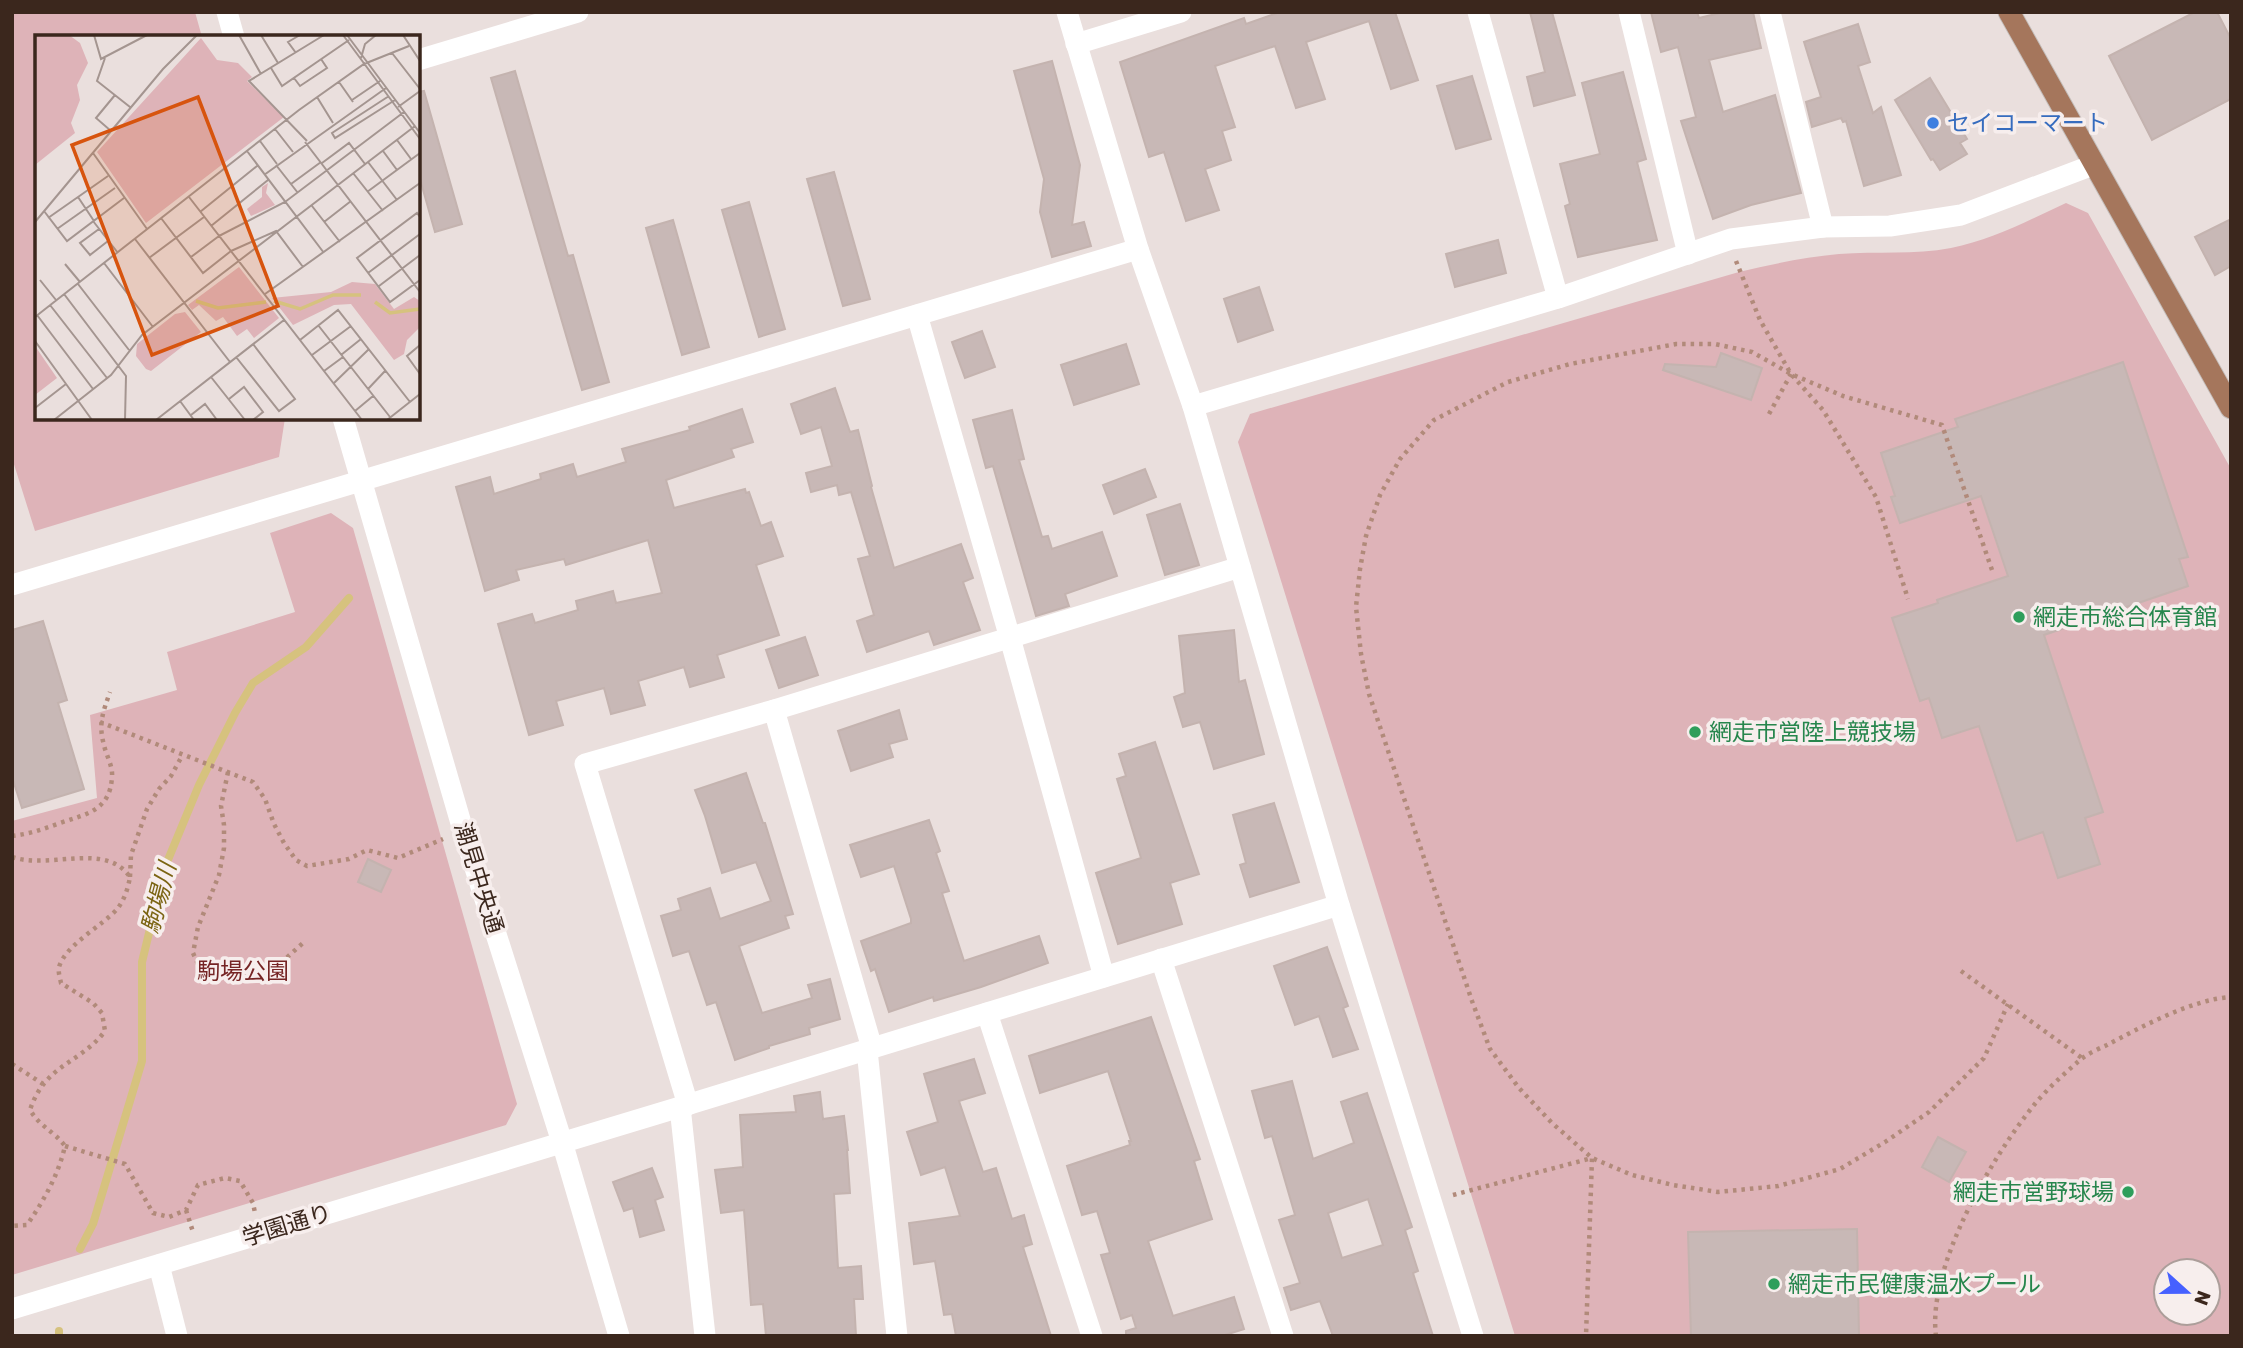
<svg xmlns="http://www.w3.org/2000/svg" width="2243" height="1348" viewBox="0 0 2243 1348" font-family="Rubik,'Noto Sans JP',sans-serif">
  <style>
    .green { fill: #deb3b8; fill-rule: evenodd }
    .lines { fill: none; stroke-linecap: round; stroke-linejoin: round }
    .stream { stroke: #d6c27e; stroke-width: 8 }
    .building { fill: #c8b8b6; stroke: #c4b3af; stroke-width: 2; fill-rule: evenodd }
    .major-casing { stroke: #c4bebb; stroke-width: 23 }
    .path { stroke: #b18a7a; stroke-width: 4.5; stroke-dasharray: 3.5 5; stroke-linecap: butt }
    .minor { stroke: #fff; stroke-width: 21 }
    .major { stroke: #a5765c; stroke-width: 21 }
    .shop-dot { fill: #3f7fe0; stroke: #f7eeed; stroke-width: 2.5 }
    .leisure-dot { fill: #2e9e5b; stroke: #f7eeed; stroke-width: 2.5 }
    .labels { text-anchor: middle; stroke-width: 7; stroke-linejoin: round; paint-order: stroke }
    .shop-label { font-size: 23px; fill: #366cbe; stroke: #f7eeed; text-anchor: start }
    .leisure-label { font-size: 23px; fill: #27864d; stroke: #f7eeed; text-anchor: start }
    .street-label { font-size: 23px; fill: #3b271d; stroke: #f7eeed }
    .park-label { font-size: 23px; fill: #752424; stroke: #f7eeed }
    .water-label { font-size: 24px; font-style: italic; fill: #7b6412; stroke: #f7eeed }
    .inset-river { fill: none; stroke: #d6c27e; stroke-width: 3.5 }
    .inset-road { fill: none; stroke: #a49590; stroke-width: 2 }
    .view { fill: #d7540e; fill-opacity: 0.15; stroke: #d7540e; stroke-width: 3.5 }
    .inset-edge { fill: none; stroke: #3b271d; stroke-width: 3.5 }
  </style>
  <rect width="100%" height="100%" fill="#eadfdd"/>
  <!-- green -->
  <g class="green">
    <polygon points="12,12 195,12 202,37 37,37 37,418 285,418 279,457 35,531 12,458"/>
    <path d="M2066 203 2088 213 2231 469V1336H1515L1238 442 1250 414 1739 272C1773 264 1805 257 1839 254 1877 251 1914 255 1951 248 1992 240 2029 220 2066 203ZM2166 1271H2208V1313H2166Z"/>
    <polygon points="331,513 353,528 517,1104 506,1125 12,1275 12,821 97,798 90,715 177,690 167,652 295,612 270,533"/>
  </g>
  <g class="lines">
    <!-- stream -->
    <g class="stream">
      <polyline points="80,1249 93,1224 142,1061 142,962 165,867 199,785 235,713 253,683 306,647 349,598"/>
      <polyline points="59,1331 59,1336"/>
    </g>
  </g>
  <!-- building -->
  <g class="building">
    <polygon points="1280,12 1395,12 1418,80 1391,89 1369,21 1306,42 1325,99 1296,108 1275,46 1215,66 1235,127 1222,131 1231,160 1205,169 1219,210 1186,221 1164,152 1149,157 1120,62 1244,18 1246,24"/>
    <polygon points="1530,12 1552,12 1575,95 1534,106 1527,77 1545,72"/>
    <polygon points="1651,12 1697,12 1699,18 1724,12 1753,12 1761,48 1709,60 1723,112 1775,95 1801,193 1751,205 1713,219 1681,121 1696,117 1678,47 1661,52"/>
    <polygon points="2195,12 2217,12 2231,39 2231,99 2152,140 2109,56"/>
    <polygon points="1858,24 1870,62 1858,66 1873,113 1881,107 1901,175 1864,186 1846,121 1843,122 1841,118 1812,127 1806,102 1821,97 1804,42"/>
    <polygon points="1052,61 1080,165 1072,225 1084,222 1091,246 1052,257 1040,212 1044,179 1014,71"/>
    <polygon points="515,71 568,256 573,255 609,382 582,390 491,78"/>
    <polygon points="1623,72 1646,159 1637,162 1657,240 1578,257 1565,206 1570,204 1560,164 1600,154 1582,83"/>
    <polygon points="1472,76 1491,139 1456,149 1437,86"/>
    <polygon points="1930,78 1967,139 1960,143 1967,154 1940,170 1933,159 1931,160 1895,100"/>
    <polygon points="424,91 462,224 435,232 418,172 418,92"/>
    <polygon points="834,172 870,299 843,306 807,179"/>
    <polygon points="749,202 785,329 759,337 722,210"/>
    <polygon points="2231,219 2231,266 2215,275 2195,237"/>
    <polygon points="673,220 709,347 682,355 646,228"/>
    <polygon points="1498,240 1506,273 1455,287 1446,254"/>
    <polygon points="1259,287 1273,330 1238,342 1224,299"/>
    <polygon points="982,331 995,367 965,378 952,342"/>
    <polygon points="1126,344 1139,384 1074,405 1061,365"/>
    <polygon points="1721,353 1762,368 1751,400 1663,370 1665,364 1716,367"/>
    <polygon points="2123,362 2188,557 2179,559 2188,586 2044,635 2103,812 2085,818 2100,864 2058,878 2043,832 2017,841 1979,726 1942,738 1929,698 1920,701 1892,618 1938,603 1937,600 2008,576 1981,496 1900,523 1891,497 1895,496 1881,453 1958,427 1955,419"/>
    <polygon points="835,388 850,432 858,430 872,486 871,487 894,568 961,544 973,578 963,582 980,630 934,645 929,631 867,652 857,621 874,615 858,559 870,556 851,492 839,495 837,485 811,492 806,473 832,466 821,427 801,434 791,404"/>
    <polygon points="742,409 753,442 731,449 734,457 666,480 674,508 745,489 746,493 749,492 761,526 771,522 783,556 756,565 779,635 717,655 724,677 690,687 684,667 638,681 645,705 611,714 604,688 556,701 563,725 529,735 498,624 532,614 535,623 578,610 576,601 613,591 616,603 662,593 648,540 566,565 564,559 516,570 519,580 485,591 456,487 490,477 494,494 541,479 540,474 573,464 577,477 626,462 622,449 690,430 689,427"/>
    <polygon points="1012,410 1024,459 1019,460 1042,537 1048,536 1052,549 1102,532 1117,576 1065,594 1069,606 1036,616 993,466 986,468 973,420"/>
    <polygon points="1145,469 1156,497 1114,514 1103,485"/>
    <polygon points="1180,504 1199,565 1165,575 1147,515"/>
    <polygon points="43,621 67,700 58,703 84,789 22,808 12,777 12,630"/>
    <polygon points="1234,630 1239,682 1245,680 1264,754 1214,769 1200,722 1183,727 1174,697 1185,693 1179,636"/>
    <polygon points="805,637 818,675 779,688 766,650"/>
    <polygon points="899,710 907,739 889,744 893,757 851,771 838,731"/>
    <polygon points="1155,742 1199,874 1170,883 1182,924 1118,944 1096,873 1141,858 1117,779 1126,776 1119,754"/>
    <polygon points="746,773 763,823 765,823 793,914 785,916 789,928 739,946 762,1013 812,998 808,985 830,979 840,1019 809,1028 810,1034 769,1046 769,1048 735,1060 716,1002 707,1005 689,951 673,956 661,916 681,910 678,899 710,888 720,919 771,901 756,862 722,873 705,816 695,790"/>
    <polygon points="1274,803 1299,882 1250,897 1240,865 1246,863 1233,815"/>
    <polygon points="929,820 940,851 936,853 949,891 942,893 964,961 1039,936 1048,963 981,987 934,1001 933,997 889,1012 875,969 871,971 861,941 911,923 911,919 894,866 861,877 850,845"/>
    <polygon points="368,859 391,870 381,892 358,882"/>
    <polygon points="1327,947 1348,1006 1343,1008 1358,1049 1333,1057 1319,1016 1295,1025 1274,966"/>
    <polygon points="1151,1017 1200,1159 1194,1161 1212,1219 1148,1241 1173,1316 1234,1297 1244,1329 1222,1336 1126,1336 1126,1331 1136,1328 1132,1315 1121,1319 1101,1255 1110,1253 1097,1211 1082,1215 1067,1166 1130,1145 1129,1141 1131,1141 1108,1071 1040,1093 1029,1056"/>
    <polygon points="974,1059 985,1093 959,1101 983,1172 996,1168 1012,1219 1024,1215 1032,1244 1023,1247 1051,1336 956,1336 952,1314 944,1315 935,1261 914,1264 909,1223 960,1216 945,1167 921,1175 907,1132 938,1122 924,1074"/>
    <path d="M1292 1081 1313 1159 1354 1143 1341 1102 1367 1093 1412 1227 1405 1230 1418 1271 1413 1273 1433 1336H1333L1320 1301 1291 1310 1284 1288 1300 1283 1279 1220 1295 1215 1272 1136 1265 1138 1252 1091ZM1368 1199 1383 1245 1342 1258 1328 1213Z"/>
    <polygon points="820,1092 823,1119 844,1116 848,1150 847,1150 850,1193 834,1194 838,1268 861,1266 863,1299 854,1299 856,1336 766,1336 763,1304 751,1305 744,1210 721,1213 715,1170 743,1167 740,1115 796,1112 794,1096"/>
    <polygon points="1938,1137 1966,1152 1949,1182 1922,1167"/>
    <polygon points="652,1168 663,1197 655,1200 664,1230 640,1237 633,1208 624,1211 613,1182"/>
    <polygon points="1857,1229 1859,1336 1691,1336 1688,1232"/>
  </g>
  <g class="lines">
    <defs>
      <polyline id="major" points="2009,12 2231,408"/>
    </defs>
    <!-- major casing -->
    <use href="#major" class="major-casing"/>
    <!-- path -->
    <g class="path">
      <polyline points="1736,261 1760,320 1791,374 1823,410 1876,497 1908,599"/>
      <polyline points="1769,414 1791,374"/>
      <polyline points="1992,570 1942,425 1843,396 1791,374 1752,352 1715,344 1676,344 1570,364 1508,382 1434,420 1400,459 1380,495 1366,536 1360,569 1356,607 1361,654 1369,694 1472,1001 1490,1049 1519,1088 1552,1123 1592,1158 1632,1175 1673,1185 1718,1192 1778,1186 1840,1169 1885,1142 1929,1112 1984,1058 2008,1004"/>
      <polyline points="100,722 253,782 265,799 274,824 284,843 296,860 307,866 349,859 367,850 398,858 443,839"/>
      <polyline points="228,772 221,806 224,825 224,848 219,875 198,927 193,953 198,964 214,975 255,977 275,968 303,943"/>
      <path d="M12 836C29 834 44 829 60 823 86 814 110 811 112 777 113 766 106 755 104 745 98 724 103 712 110 692"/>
      <path d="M12 857C51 870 105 841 130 877 128 888 125 898 118 908 104 925 66 944 59 967 58 972 60 978 61 983L93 1003 102 1013 105 1031C80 1064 45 1064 30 1110 41 1128 53 1130 65 1146 58 1176 44 1200 27 1225L12 1226"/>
      <polyline points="130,877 131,855 147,809 159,789 171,776 182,756"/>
      <polyline points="1961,971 2082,1058"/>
      <polyline points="12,1064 43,1084"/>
      <polyline points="65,1146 125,1164 153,1213 169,1217 186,1210 198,1185 225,1178 240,1181 253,1203 255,1213"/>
      <polyline points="1453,1195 1592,1158 1586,1336"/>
      <polyline points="186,1210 193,1232"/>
      <path d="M1936 1336C1927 1267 1992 1157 2034 1105 2047 1089 2064 1074 2080 1060 2087 1054 2098 1049 2107 1045 2141 1027 2193 999 2231 997"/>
    </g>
    <!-- minor -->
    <g class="minor">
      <polyline points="227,12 234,37"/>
      <polyline points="1067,12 1138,249 1193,406 1339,905 1473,1336"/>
      <polyline points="1478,12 1558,298"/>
      <polyline points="1629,12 1688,254"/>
      <polyline points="1770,12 1823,227"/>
      <polyline points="1076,44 1181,12"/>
      <polyline points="418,60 578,12"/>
      <polyline points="917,315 1010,638 1104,977"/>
      <polyline points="1193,406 1558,298 1731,239 1823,227 1890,226 1961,215 2093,165"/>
      <polyline points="343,418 463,830 562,1142 619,1336"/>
      <polyline points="12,585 1138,249"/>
      <polyline points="774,710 872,1048"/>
      <polyline points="1161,959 1283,1336"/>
      <polyline points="987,1013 1092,1336"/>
      <polyline points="867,1050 897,1336"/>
      <polyline points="688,1105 585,764 774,710 1240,567"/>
      <polyline points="680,1107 705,1336"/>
      <polyline points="159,1265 177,1336"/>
      <polyline points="12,1309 680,1107 1339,905"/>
    </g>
    <!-- major -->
    <use href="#major" class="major"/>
  </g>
  <!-- markers -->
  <circle class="shop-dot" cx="1933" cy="123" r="7"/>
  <g class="leisure-dot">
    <circle cx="2019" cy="617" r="7"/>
    <circle cx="1695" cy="732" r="7"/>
    <circle cx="2128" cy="1192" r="7"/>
    <circle cx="1774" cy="1284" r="7"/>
  </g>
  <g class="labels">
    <!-- shop labels -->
    <g class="shop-label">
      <text x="1947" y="131">セイコーマート</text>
    </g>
    <!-- leisure labels -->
    <g class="leisure-label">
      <text x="2033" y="625">網走市総合体育館</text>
      <text x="1709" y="740">網走市営陸上競技場</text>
      <text x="2114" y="1200" text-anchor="end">網走市営野球場</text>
      <text x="1788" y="1292">網走市民健康温水プール</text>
    </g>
    <!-- street labels -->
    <g class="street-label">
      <text transform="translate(479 878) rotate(73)" y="8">潮見中央通</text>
      <text transform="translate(287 1225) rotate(-17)" y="8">学園通り</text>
    </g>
    <!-- park labels -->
    <g class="park-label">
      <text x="243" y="979">駒場公園</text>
    </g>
    <!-- water labels -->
    <g class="water-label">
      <text transform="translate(159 898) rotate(-75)" y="8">駒場川</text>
    </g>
  </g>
  <!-- overview -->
  <g transform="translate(35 35)">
    <rect width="385" height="385" fill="#eadfdd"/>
    <path d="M0 0H34L45 8 53 28 42 50 45 65 36 88 40 98 0 130ZM166 3 182 25 203 28 217 42 212 46 249 82 111 188 62 117ZM233 148 231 158 240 170 216 181 212 174 227 162V152ZM204 232 244 283 219 303 212 294 202 301 188 282 181 286 164 270 157 275 153 270ZM317 247 340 249 359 274 379 262 385 266V292L372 305 369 319 359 325 316 269 299 270 258 290 237 263 296 257ZM150 277 166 297 116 336 111 334 101 321 102 309 140 279ZM0 311 22 343 0 360Z" fill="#deb3b8"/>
    <path class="inset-river" d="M161 266 183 273 231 267M239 266 265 274 298 260H326M340 267 355 278 385 274"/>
    <path class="inset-road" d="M59 0 66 24 112 0M204 0 226 39M226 0 243 28M308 0 385 104M312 0 385 98M368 0 385 26M261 18 253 7 265 0M357 18 385 54M70 23 62 46 95 72M326 23 330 9 341 0M236 33 247 51 314 5M259 43 265 51 292 33 286 24M304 47 318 67M354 61 297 98 300 103 360 65M282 62 298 88M317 65 345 46M363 72 385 56M240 94 258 117M76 96 61 83 80 60M362 105 376 124M225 106 242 129M272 106 214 46 289 0M270 107 385 257M212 116 289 218M348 116 362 135M58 118 112 194M333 127 362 165M287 128 314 108 330 129M241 130 263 158M318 138 348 176M229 140 351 53M256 149 286 127M332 157 385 118M43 162 59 186M154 162 327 385M277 171 305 207M9 176 32 206 89 163M165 177 222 131M385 182 382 178 322 223 355 267 385 245M13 183 73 141M126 183 168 238 196 216M58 186 83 218M0 187 128 34 162 0M289 187 316 166M176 191 233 145M22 194 80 153M64 194 45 208 55 220 73 206M184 201 250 167 369 77M100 204 195 327M196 216 241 196 268 232M156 222 184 201M114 223 169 182M69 228 118 292M30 229 45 247M333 238 385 199M5 245 21 265M43 249 94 315M344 251 385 220M29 259 91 341 90 385M230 259 385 148M15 270 72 343M2 280 58 354M0 282 264 75 329 29 374 11M283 290 355 382M265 305 303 275 375 367M0 306 57 385M385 310 372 321 385 339M277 320 316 291M306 320 326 304M201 322 244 376 260 364 218 309M289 336 308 322M176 342 210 385M299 348 334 314M333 354 350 336M194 364 209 352 228 377 218 385M145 366 159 385M0 373 31 349M320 376 338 361M156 380 170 369 182 385M19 385 76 340 107 300 380 91M121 385 249 285M352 385 385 359"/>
    <path class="view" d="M163 62 243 271 117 320 37 110Z"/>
    <rect width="385" height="385" class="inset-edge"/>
  </g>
  <!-- border -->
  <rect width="2243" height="1348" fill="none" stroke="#3b271d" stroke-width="28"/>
  <!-- north arrow -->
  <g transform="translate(2187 1292) rotate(111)"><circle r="33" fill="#f7eeed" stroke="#ac9e9a" stroke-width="2"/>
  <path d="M0-5L12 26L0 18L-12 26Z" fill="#4660ff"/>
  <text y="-10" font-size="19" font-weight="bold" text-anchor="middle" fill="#3b271d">N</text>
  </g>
</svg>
